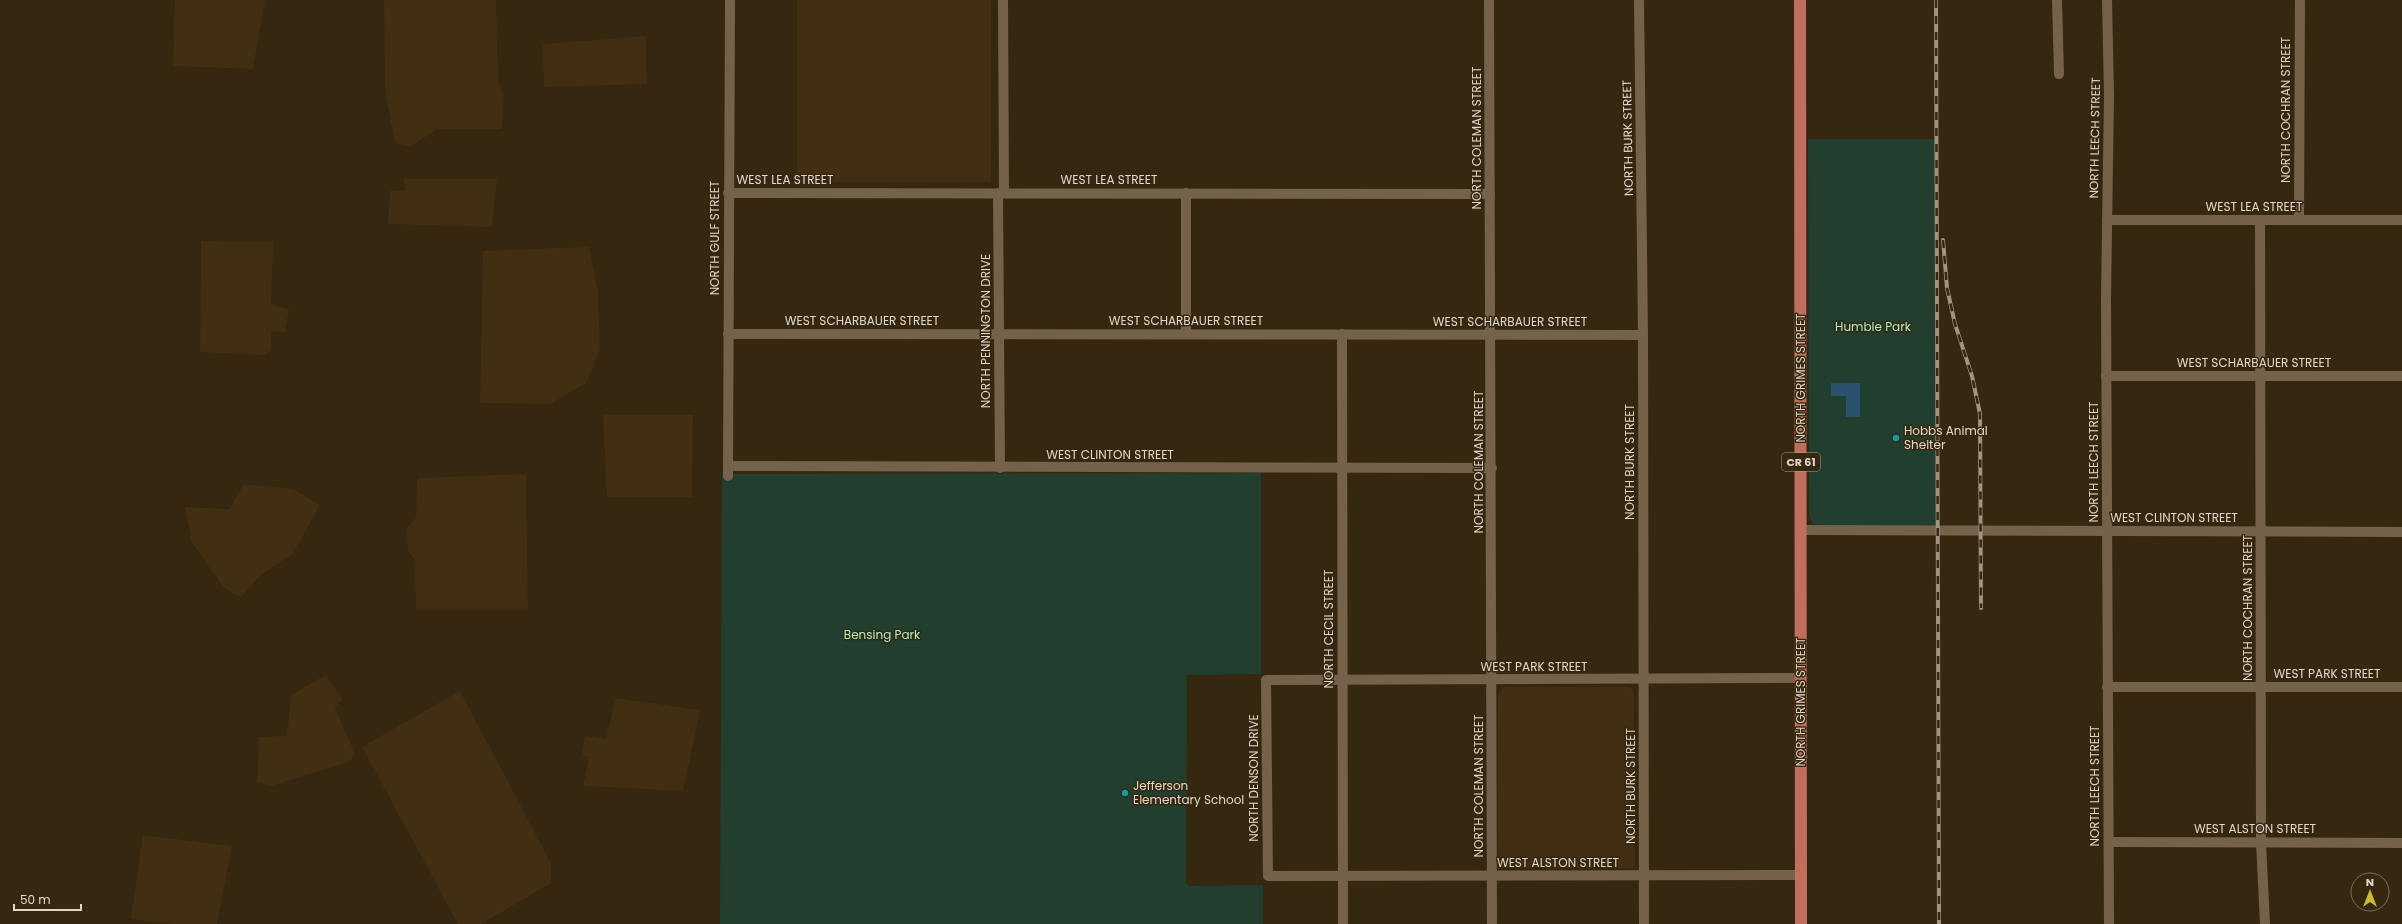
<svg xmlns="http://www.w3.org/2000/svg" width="2402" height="924" viewBox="0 0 2402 924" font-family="Poppins,sans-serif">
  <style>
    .built { fill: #422e12 }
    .green { fill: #223e2f }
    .water { fill: #2a516e }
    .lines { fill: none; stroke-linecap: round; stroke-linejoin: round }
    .minor { stroke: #74624b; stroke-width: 10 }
    .major { stroke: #c06f5c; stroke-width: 12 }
    .rail-casing { stroke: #9f9382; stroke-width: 4 }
    .rail { stroke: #362711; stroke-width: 2.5; stroke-dasharray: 8; stroke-linecap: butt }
    .culture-dot { fill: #0f9aa8; stroke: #362711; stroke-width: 1.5 }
    .labels { text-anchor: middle; stroke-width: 3; stroke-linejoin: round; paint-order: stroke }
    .shield { fill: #362711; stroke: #ada292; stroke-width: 1 }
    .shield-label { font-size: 11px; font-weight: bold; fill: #e0d6c9 }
    .street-label { font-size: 12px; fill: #e0d6c9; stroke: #362711 }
    .park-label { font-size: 12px; fill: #a5f0c5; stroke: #362711 }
    .poi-label { font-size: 12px; fill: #e0d6c9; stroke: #362711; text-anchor: start }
  </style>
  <rect width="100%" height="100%" fill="#362711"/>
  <!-- built -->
  <g class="built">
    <polygon points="175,0 265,0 253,69 173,66"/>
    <polygon points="384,0 496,0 498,80 504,98 502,129 437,129 410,147 395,143 385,90"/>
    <rect x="797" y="0" width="194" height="182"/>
    <polygon points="646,36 647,84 544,87 543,44"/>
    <polygon points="404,179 497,179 492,227 388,224 390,191 405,190"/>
    <polygon points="201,241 273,242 271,305 289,309 285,333 271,331 271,350 264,355 200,352"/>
    <polygon points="589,247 598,291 600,350 586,383 550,404 480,403 483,251"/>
    <polygon points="603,415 693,415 692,497 607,497"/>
    <polygon points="526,474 528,610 416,610 415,560 408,551 407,527 416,518 417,478"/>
    <polygon points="244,484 293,489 320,505 293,554 262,574 241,597 224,588 192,543 185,507 229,509"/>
    <polygon points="326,675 342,699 335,708 355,754 349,762 271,786 257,782 259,737 287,736 291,695"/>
    <polygon points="1505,687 1627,687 1632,689 1634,693 1635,865 1633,868 1498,868 1498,696 1500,690"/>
    <polygon points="460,691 551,863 551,883 481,924 458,924 362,747"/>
    <polygon points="616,698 700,710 683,791 583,786 589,757 582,755 585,736 606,739"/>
    <polygon points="143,835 232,846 217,924 174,924 131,919"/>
  </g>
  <!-- green -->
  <g class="green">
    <polygon points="1808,139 1937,139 1938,526 1821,525 1813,524 1809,515"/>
    <polygon points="1261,473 1261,674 1187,675 1186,883 1189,886 1263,885 1263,924 720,924 722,474"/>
  </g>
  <!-- water -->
  <polygon class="water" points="1831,383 1860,383 1860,417 1846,417 1846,396 1831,396"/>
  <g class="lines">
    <!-- minor -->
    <g class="minor">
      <polyline points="1003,0 1004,193"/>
      <polyline points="1489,0 1492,924"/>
      <polyline points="1639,0 1643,335 1644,924"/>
      <polyline points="2057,0 2059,74"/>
      <polyline points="2107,0 2109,95 2106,298 2109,924"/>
      <polyline points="728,193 1490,194"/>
      <polyline points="998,193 1000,468"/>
      <polyline points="2107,220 2402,220"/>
      <polyline points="2260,220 2261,842 2265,924"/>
      <polyline points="2299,220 2300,0"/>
      <polyline points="1186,333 1186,193"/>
      <polyline points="728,334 1643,335"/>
      <polyline points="1342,334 1343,924"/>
      <polyline points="2106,376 2402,376"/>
      <polyline points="728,466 1492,468"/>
      <polyline points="728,476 730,0"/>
      <polyline points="1801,530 2402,532"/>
      <polyline points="2107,687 2402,687"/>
      <polyline points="2109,842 2402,843"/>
      <polyline points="1801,875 1268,876 1266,680 1801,678"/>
    </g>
    <!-- major -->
    <polyline class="major" points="1800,0 1801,924"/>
    <defs>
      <g id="rail">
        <polyline points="1936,0 1939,924"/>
        <polyline points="1943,240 1947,288 1955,324 1972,376 1980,414 1981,608"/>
      </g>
    </defs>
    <!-- rail casing -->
    <use href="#rail" class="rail-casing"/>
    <!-- rail -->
    <use href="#rail" class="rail"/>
  </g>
  <!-- markers -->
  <g class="culture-dot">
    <circle cx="1896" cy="438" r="4"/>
    <circle cx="1125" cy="793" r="4"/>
  </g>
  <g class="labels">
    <!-- shield labels -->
    <rect class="shield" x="1782" y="453" width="38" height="18" rx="3"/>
    <g class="shield-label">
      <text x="1801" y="466">CR 61</text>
    </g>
    <!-- street labels -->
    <g class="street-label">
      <text transform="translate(2286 110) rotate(-90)" y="4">NORTH COCHRAN STREET</text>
      <text transform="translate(1477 138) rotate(-90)" y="4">NORTH COLEMAN STREET</text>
      <text transform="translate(1628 138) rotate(-91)" y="4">NORTH BURK STREET</text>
      <text transform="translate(2095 138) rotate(-89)" y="4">NORTH LEECH STREET</text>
      <text x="785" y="184">WEST LEA STREET</text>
      <text x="1109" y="184">WEST LEA STREET</text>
      <text x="2254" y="211">WEST LEA STREET</text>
      <text transform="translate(715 238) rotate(-90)" y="4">NORTH GULF STREET</text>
      <text x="862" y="325">WEST SCHARBAUER STREET</text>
      <text x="1186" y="325">WEST SCHARBAUER STREET</text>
      <text x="1510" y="326">WEST SCHARBAUER STREET</text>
      <text transform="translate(986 331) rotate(-90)" y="4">NORTH PENNINGTON DRIVE</text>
      <text x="2254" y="367">WEST SCHARBAUER STREET</text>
      <text transform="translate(1801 378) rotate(-90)" y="4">NORTH GRIMES STREET</text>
      <text x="1110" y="459">WEST CLINTON STREET</text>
      <text transform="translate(1479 462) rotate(-90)" y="4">NORTH COLEMAN STREET</text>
      <text transform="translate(1630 462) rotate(-90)" y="4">NORTH BURK STREET</text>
      <text transform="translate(2094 462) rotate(-90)" y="4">NORTH LEECH STREET</text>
      <text x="2174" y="522">WEST CLINTON STREET</text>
      <text transform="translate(2248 608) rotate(-90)" y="4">NORTH COCHRAN STREET</text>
      <text transform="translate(1329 629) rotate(-90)" y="4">NORTH CECIL STREET</text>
      <text x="1534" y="671">WEST PARK STREET</text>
      <text x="2327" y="678">WEST PARK STREET</text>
      <text transform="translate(1801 702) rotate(-90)" y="4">NORTH GRIMES STREET</text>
      <text transform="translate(1254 778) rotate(-90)" y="4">NORTH DENSON DRIVE</text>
      <text transform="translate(1479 786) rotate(-90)" y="4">NORTH COLEMAN STREET</text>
      <text transform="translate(1631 786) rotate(-90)" y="4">NORTH BURK STREET</text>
      <text transform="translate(2095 786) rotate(-90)" y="4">NORTH LEECH STREET</text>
      <text x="2255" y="833">WEST ALSTON STREET</text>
      <text x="1558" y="867">WEST ALSTON STREET</text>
    </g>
    <!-- park labels -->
    <g class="park-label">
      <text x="1873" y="331">Humble Park</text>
      <text x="882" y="639">Bensing Park</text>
    </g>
    <!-- poi labels -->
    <g class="poi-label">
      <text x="1904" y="435">Hobbs Animal<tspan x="1904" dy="14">Shelter</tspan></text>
      <text x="1133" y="790">Jefferson<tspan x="1133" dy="14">Elementary School</tspan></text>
    </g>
  </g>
  <!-- north arrow -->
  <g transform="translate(2370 892)"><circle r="19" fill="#362711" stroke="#7a6d5b"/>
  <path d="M0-3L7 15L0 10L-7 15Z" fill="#ceb838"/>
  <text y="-6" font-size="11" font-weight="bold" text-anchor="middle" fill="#e0d6c9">N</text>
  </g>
  <!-- scale -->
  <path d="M14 904v6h67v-6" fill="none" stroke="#e0d6c9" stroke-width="2"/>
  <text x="20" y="904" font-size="12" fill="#e0d6c9" stroke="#362711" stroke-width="3" paint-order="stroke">50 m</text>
</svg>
